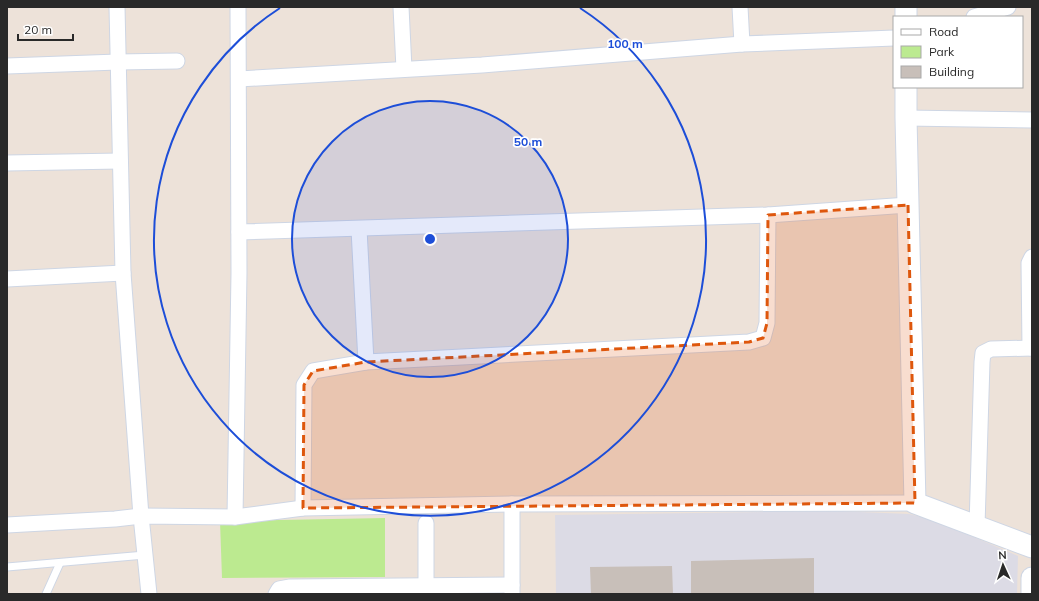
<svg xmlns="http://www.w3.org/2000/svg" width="1039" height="601" viewBox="0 0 1039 601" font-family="Mulish,sans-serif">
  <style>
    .industrial { fill: #dcdbe5 }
    .green { fill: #bcea90 }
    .building { fill: #c8bfb9 }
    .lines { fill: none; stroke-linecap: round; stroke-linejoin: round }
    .lane-casing { stroke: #ced6e4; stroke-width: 9 }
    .street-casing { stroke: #ced6e4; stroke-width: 17 }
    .secondary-casing { stroke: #ced6e4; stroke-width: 23 }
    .lane { stroke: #fff; stroke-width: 7 }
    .street { stroke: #fff; stroke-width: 15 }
    .secondary { stroke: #fff; stroke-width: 21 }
    .marked { fill: #de570d; fill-opacity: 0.2; stroke: #de570d; stroke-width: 3; stroke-dasharray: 8 5; stroke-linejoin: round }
    .ring { fill: none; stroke: #1d4ed8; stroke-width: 2 }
    .centre { fill: #1d4ed8; stroke: #fff; stroke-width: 2 }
    .ring-label { font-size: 12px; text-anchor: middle; font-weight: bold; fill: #1d4ed8; stroke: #fff; stroke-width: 3.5; stroke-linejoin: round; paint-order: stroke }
  </style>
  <rect width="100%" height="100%" fill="#ede2d9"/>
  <!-- industrial -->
  <polygon class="industrial" points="836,511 909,514 936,521 1018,556 1017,594 556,594 555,515"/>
  <!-- green -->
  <polygon class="green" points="385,518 385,577 222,578 220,521"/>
  <!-- building -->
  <g class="building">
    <polygon points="814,558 814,594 691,594 691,561"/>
    <polygon points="672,566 673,594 591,594 590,567"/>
  </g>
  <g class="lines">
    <defs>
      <g id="lane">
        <polyline points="7,567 145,555"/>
        <polyline points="46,594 60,563"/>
      </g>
      <g id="street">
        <polyline points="117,7 123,273 141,516 149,594"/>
        <polyline points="401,7 404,69"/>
        <polyline points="740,7 742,44"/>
        <polyline points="974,17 1008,7"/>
        <polyline points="7,66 118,62 177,61"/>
        <polyline points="239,79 482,65 742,44 894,38"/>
        <polyline points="906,118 1032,120"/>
        <polyline points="7,163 120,161"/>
        <polyline points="359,229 366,362"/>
        <polyline points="239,232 768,215 908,205"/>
        <polyline points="7,279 123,273"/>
        <polyline points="1030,348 1029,263 1032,257"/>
        <polyline points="512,504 512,594"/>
        <polyline points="303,508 304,385 313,371 366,362 749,342 763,338 767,323 768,215"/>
        <polyline points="235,517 239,273 238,7"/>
        <polyline points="7,525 115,519 141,516 235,517 303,508 512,504 915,503"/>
        <polyline points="977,526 982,362 983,353 991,349 1032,348"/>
        <polyline points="426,586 426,523"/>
        <polyline points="276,594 279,589 290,587 512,585"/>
      </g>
      <g id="secondary">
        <polyline points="906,7 906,17"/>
        <polyline points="906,87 906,118 915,503 1032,547"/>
        <polyline points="1032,594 1032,578"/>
      </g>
    </defs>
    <!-- lane casing -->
    <use href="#lane" class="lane-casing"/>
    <!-- street casing -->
    <use href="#street" class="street-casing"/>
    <!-- secondary casing -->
    <use href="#secondary" class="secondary-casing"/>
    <!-- lane -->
    <use href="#lane" class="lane"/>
    <!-- street -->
    <use href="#street" class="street"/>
    <!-- secondary -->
    <use href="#secondary" class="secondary"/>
  </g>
  <!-- marked area -->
  <path class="marked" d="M908 205 915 503 303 508 304 385 313 371 366 362 749 342 763 338 767 323 768 215Z"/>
  <!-- distance rings -->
  <circle cx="430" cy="239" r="138" fill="#1d4ed8" fill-opacity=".12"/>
  <g class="ring">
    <circle cx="430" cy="239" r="138"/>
    <path d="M580 8A276 276 0 1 1 280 8"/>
  </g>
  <circle cx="430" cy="239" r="6" class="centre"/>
  <g class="ring-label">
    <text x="625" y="48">100 m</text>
    <text x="528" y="146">50 m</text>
  </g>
  <!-- border -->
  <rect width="1039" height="601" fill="none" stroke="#292929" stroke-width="16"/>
  <!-- legend -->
  <rect x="893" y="16" width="130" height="72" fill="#ffffff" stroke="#a9a9a9"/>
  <rect x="901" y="29" width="20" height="6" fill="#ffffff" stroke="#a9a9a9"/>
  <text x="929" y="36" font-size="12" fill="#292929">Road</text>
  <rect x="901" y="46" width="20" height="12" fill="#bcea90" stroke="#a9a9a9"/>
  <text x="929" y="56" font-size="12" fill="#292929">Park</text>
  <rect x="901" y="66" width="20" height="12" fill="#c8bfb9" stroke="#a9a9a9"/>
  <text x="929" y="76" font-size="12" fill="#292929">Building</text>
  <!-- north arrow -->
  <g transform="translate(1003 565) rotate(357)" stroke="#ffffff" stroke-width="3" paint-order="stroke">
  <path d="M0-3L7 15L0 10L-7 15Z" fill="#292929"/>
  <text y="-6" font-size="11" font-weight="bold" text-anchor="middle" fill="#292929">N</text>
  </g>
  <!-- scale -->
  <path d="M18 34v6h55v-6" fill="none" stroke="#292929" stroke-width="2"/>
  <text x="24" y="34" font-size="12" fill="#292929" stroke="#ffffff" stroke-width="3" paint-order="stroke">20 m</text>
</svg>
